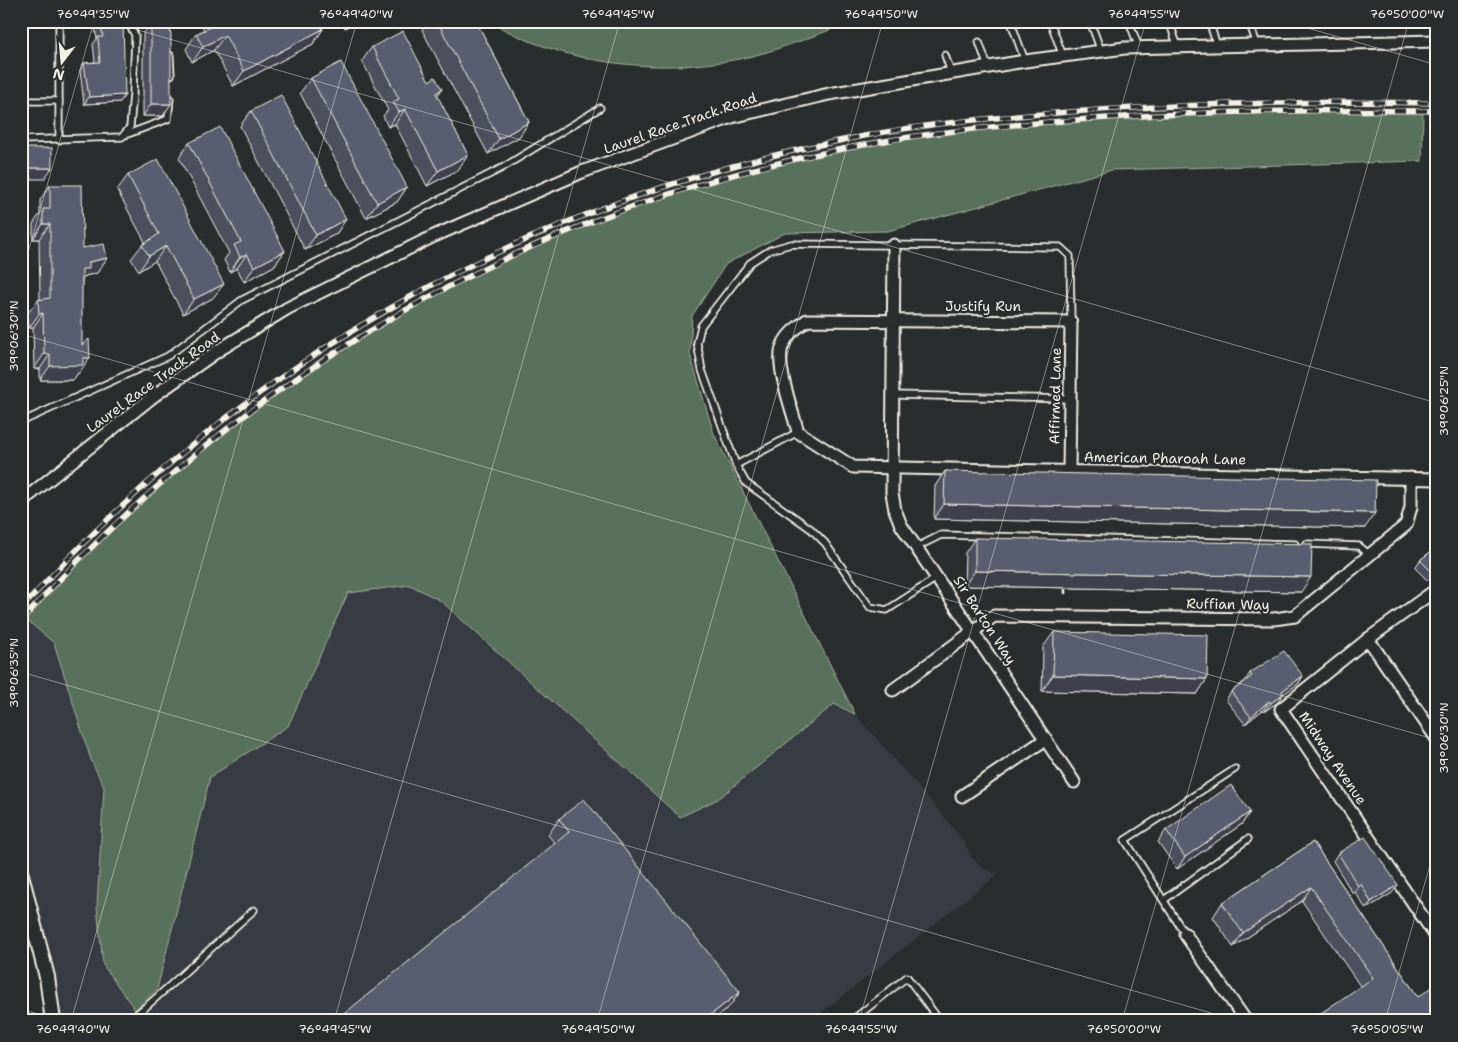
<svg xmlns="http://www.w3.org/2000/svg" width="1458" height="1042" viewBox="0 0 1458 1042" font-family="'Shantell Sans',sans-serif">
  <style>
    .built { fill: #383b42 }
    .green { fill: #58705c; stroke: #a6b0a2 }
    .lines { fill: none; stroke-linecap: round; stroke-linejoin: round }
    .service-casing { stroke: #f4f1e8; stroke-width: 9 }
    .minor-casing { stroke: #f4f1e8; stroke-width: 15 }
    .tertiary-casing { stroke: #f4f1e8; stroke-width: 18 }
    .path { stroke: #f4f1e8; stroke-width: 2.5; stroke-dasharray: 5 4; stroke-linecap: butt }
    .service { stroke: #2a2d2e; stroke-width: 5.5 }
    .minor { stroke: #2a2d2e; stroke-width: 11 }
    .tertiary { stroke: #2a2d2e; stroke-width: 14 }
    .rail-casing { stroke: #f4f1e8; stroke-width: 5.5 }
    .rail { stroke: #2a2d2e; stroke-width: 4; stroke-dasharray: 11; stroke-linecap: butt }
    .wall { fill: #4d505f; stroke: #f4f1e8 }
    .shaded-wall { fill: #3f414e; stroke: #f4f1e8 }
    .building { fill: #5a5d6f; stroke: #f4f1e8 }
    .ticks { fill: none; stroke: #f4f1e8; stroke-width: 1; stroke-opacity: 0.45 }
    .labels { text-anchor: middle; stroke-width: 4.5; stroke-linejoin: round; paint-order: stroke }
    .street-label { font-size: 14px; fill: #f4f1e8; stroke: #2a2d2e }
    .neatline { fill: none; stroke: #f4f1e8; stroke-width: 2 }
    .ticks-label { font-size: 12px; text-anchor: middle; fill: #f4f1e8 }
  </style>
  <rect width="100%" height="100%" fill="#2a2d2e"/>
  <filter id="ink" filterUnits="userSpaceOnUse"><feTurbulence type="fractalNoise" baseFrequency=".02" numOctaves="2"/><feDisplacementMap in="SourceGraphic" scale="10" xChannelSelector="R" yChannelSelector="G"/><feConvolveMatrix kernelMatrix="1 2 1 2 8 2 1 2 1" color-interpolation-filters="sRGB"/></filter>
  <g filter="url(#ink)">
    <!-- built -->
    <polygon class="built" points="410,585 441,601 680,817 718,799 834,704 855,714 937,808 964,842 971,857 984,869 998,874 811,1021 53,1021 21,875 21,621 24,618 54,643 91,760 104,787 97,907 103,965 134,1010 157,989 210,777 288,726 347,593"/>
    <!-- green -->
    <g class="green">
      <path d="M489 21H855C817 34 779 51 739 59 657 75 563 65 489 21Z"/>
      <path d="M1286 110 1423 111 1422 161 1112 170 888 231 785 233 726 264 692 316 690 354 714 434 855 714 834 704 718 799 680 817 441 601 410 585 348 593 288 726 210 777 157 989 135 1010 103 965 97 907 104 787 91 760 54 643 24 618C88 548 156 483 230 425 254 406 281 390 307 374 332 357 357 338 383 323 517 245 664 187 816 154 970 120 1129 114 1286 110Z"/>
    </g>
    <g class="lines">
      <defs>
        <g id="service">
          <polyline points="59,21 59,140"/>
          <polyline points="1050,21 1063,56"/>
          <polyline points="1090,21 1101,51"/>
          <polyline points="1129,21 1139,48"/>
          <polyline points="1169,21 1178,47"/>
          <polyline points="1209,21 1217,46"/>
          <polyline points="1249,21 1257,45"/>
          <polyline points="1012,25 1025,61"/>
          <polyline points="979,42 988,67"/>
          <polyline points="170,55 171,75"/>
          <polyline points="945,55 951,73"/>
          <polyline points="21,101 59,101"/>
          <polyline points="125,135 168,119 170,99"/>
          <polyline points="21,140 122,137 130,127 133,94 135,35 127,21"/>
          <polyline points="894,395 1070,399"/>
          <polyline points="21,422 168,356 242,300 502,168 600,108"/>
          <polyline points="736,465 798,432"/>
          <polyline points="1306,544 1359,546 1371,556"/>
          <polyline points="917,547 941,535 1295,544"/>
          <polyline points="938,577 887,610 870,607 825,543 811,529 746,483 736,465 702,370 697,343 701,326 750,263 770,250 791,244 1060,247 1070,256 1071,322"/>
          <polyline points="1164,900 1248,839"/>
          <polyline points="1185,934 1125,840 1235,769"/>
          <polyline points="128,1021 148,1005 254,910"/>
          <polyline points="851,1021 907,977 940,1021"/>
        </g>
        <g id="minor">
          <polyline points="894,245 892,493 895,510 901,525 1074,782"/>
          <path d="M1069 471 1071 322 807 320C798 327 788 333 783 345 774 363 793 412 798 432L853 467 1437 479"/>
          <polyline points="21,502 155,395 219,350 288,308 434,236 582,172 732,117 829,94 1025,61 1125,48 1437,41"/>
          <polyline points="1437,589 1368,639 1281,709 1437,938"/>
          <polyline points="1368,639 1437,739"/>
          <polyline points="893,690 994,616 1274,619 1295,616 1406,525 1411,507 1411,478"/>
          <polyline points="962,796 1046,739"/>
          <polyline points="1185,934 1246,1021"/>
        </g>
        <polyline id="tertiary" points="21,875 47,977 53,1021"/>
      </defs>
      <!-- service casing -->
      <use href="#service" class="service-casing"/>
      <!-- minor casing -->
      <use href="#minor" class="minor-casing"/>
      <!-- tertiary casing -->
      <use href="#tertiary" class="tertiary-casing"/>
      <!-- path -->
      <polyline class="path" points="1065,594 1065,585"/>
      <!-- service -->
      <use href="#service" class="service"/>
      <!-- minor -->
      <use href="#minor" class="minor"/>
      <!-- tertiary -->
      <use href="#tertiary" class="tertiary"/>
      <defs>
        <g id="rail">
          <path d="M21 609C245 359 529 199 859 137 928 123 998 117 1069 112 1191 103 1314 101 1437 103"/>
          <path d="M21 621C245 372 528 208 858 146 918 134 977 128 1037 123 1170 112 1303 109 1437 111"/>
        </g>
      </defs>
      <!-- rail casing -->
      <use href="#rail" class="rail-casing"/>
      <!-- rail -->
      <use href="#rail" class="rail"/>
    </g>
    <!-- wall -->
    <g class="wall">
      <polygon points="99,21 125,95 120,102 84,104 80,70 84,63 95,62 93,44 97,39 95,28"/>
      <polygon points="199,21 319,21 323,29 313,44 233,86 214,50 192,62 186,49 196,34 204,30"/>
      <polygon points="341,21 357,21 345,28"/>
      <polygon points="428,21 476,21 529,122 519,137 488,154 422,30"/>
      <polygon points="151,23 163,116 143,116 143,34"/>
      <polygon points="372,47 437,97 468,155 458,170 427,186 395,124 388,127 383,116 388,110 362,61"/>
      <polygon points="311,78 407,187 397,202 366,218 300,93"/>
      <polygon points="251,111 346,219 336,234 305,250 240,126"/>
      <polygon points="189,143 285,251 274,266 244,282 237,268 230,272 224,260 229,253 179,158"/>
      <polygon points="128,175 213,298 183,314 155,261 139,271 131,259 142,245 145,242 117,190"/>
      <polygon points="50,185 83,248 107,258 97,273 85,276 82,279 79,373 78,373 73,380 40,380 40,369 34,369 33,328 29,328 27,314 38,300 40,299 39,239 33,239 33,224 40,214 40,200"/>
      <polygon points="945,471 1365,528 934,519 935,486"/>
      <polygon points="975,538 1301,592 964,586 965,553"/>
      <polygon points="1437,547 1437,572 1428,581 1415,568 1420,560"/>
      <polygon points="1054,632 1207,679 1197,694 1042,691 1043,647"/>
      <polygon points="1250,673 1303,676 1298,684 1283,694 1278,702 1265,711 1264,709 1245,724 1226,700 1231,692 1245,681"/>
      <polygon points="1250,812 1242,824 1177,869 1158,842 1166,830"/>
      <polygon points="559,819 740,992 729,1007 555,843 548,835"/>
      <polygon points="1313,842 1418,997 1437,1021 1360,986 1302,901 1233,947 1213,917 1222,903"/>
      <polygon points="1338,853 1392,893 1366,909 1355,892 1353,894 1333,861"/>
    </g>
    <!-- shaded-wall -->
    <g class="shaded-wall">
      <polygon points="349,21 357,21 345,28"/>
      <polygon points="323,29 313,44 233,86 244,71"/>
      <polygon points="225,35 214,50 192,62 203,47"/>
      <polygon points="442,89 432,104 436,93"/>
      <polygon points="125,95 120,102 84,104 89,97"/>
      <polygon points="151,104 171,104 163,116 143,116"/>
      <polygon points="405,109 395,124 388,127 399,112"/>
      <polygon points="529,122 519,137 488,154 499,139"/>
      <polygon points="468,155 458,170 427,186 438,171"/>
      <polygon points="21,168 52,168 44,179 21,179"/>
      <polygon points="407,187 397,202 366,218 377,203"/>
      <polygon points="346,219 336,234 305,250 316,235"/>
      <polygon points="43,224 50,224 39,239 33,239"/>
      <polygon points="166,246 155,261 139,271 149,256"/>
      <polygon points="285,251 274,266 244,282 254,267"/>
      <polygon points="247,254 237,268 230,272 240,257"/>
      <polygon points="107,258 97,273 85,276 79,284 82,269 89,262"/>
      <polygon points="224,284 213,298 183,314 194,299"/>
      <polygon points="43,313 33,328 29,328 39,314"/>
      <polygon points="44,354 50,354 40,369 34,369"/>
      <polygon points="83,358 90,358 79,373 78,373 73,380 40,380 50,366"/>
      <polygon points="944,504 1375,513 1365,528 934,519"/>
      <polygon points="1437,570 1437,572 1428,581 1433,573"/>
      <polygon points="975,571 1311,577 1301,592 964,586"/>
      <polygon points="1053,675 1207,679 1197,694 1042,691"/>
      <polygon points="1303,676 1298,684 1276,699 1282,691"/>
      <polygon points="1283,694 1278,702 1265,711 1271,703"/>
      <polygon points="1269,701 1264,709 1245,724 1251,717"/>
      <polygon points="1250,812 1242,824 1177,869 1185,857"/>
      <polygon points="1361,884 1355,892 1353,894 1358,886"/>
      <polygon points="1398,885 1392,893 1366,909 1371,902"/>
      <polygon points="1311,887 1302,901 1233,947 1243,933"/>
      <polygon points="740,992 729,1007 712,1021 703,1021"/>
    </g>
    <!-- building -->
    <g class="building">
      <polygon points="100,21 123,21 125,95 89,97 84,63 100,62 98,37 103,37"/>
      <polygon points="218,21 319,21 323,29 244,71 225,35 203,47 196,34 219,23"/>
      <polygon points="437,21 476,21 529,122 499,139"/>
      <polygon points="151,23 168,23 171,34 171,104 151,104"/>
      <polygon points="403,31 429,81 435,77 442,89 436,93 468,155 438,171 405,109 399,112 393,102 399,99 372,47"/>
      <polygon points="341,62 407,187 377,203 311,78"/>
      <polygon points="281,95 346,219 316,235 251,111"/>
      <polygon points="220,127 285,251 254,267 247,254 240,257 234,245 241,242 189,143"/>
      <rect x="21" y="148" width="31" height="20"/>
      <polygon points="158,159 224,284 194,299 166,246 149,256 142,245 159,234 128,175"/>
      <polygon points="50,185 82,185 83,248 104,244 107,258 89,262 89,269 82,269 82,345 89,339 90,358 83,358 83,365 50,366 50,354 44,354 43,313 39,314 38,300 50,298 50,224 43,224 43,209 50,209"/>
      <polygon points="945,471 1376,480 1375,513 944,504"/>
      <polygon points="975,538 1312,544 1311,577 975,571"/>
      <polygon points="1437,547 1437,570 1433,573 1420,560"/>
      <polygon points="1054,632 1208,635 1207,679 1053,675"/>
      <polygon points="1284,651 1303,676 1282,691 1283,694 1271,703 1269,701 1251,717 1231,692 1252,676 1250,673"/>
      <polygon points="1231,785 1250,812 1185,857 1166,830"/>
      <polygon points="584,799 740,992 703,1021 335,1021 569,832 559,819"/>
      <polygon points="1365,837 1398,885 1371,902 1361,884 1358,886 1338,853"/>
      <polygon points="1313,842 1418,997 1437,984 1437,1021 1309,1021 1373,978 1311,887 1243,933 1222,903"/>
      <polygon points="867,1016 871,1021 861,1021"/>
    </g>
  </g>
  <!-- ticks -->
  <path class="ticks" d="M107 21 1437 403M1283 21 1437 65M21 277 94 21M21 334 1437 740M21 672 1239 1021M21 1009 62 1021M71 1021 357 21M334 1021 620 21M597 1021 883 21M859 1021 1146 21M1122 1021 1409 21M1385 1021 1437 841"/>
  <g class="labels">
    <!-- street labels -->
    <g class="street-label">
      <text transform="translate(680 123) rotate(-19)" y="5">Laurel Race Track Road</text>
      <text x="983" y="311">Justify Run</text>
      <text transform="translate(153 382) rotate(-36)" y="5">Laurel Race Track Road</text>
      <text transform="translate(1055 396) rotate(-89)" y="5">Affirmed Lane</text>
      <text transform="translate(1165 458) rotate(1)" y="5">American Pharoah Lane</text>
      <text transform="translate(1228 604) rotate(1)" y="5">Ruffian Way</text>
      <text transform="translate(985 620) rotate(57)" y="5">Sir Barton Way</text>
      <text transform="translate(1333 758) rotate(56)" y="5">Midway Avenue</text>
    </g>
  </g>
  <!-- margin -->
  <rect width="1458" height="1042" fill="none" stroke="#2a2d2e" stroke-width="55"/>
  <!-- north arrow -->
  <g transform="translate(62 62) rotate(196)" stroke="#2a2d2e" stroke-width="4" paint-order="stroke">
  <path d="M0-4L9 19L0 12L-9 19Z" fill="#f4f1e8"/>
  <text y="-8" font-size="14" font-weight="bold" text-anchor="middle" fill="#f4f1e8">N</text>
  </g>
  <rect x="28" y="28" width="1402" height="986" class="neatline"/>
  <g class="ticks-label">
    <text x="93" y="18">76°49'35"W</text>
    <text x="356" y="18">76°49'40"W</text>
    <text x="618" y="18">76°49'45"W</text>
    <text x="881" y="18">76°49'50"W</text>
    <text x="1144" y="18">76°49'55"W</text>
    <text x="1407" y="18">76°50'00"W</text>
    <text transform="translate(14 336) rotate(-90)" y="4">39°06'30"N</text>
    <text transform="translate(1444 401) rotate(-90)" y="4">39°06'25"N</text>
    <text transform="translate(14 673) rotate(-90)" y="4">39°06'35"N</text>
    <text transform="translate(1444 738) rotate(-90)" y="4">39°06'30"N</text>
    <text x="73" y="1033">76°49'40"W</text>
    <text x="335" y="1033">76°49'45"W</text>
    <text x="598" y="1033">76°49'50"W</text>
    <text x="861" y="1033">76°49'55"W</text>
    <text x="1124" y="1033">76°50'00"W</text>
    <text x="1387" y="1033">76°50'05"W</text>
  </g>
</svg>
